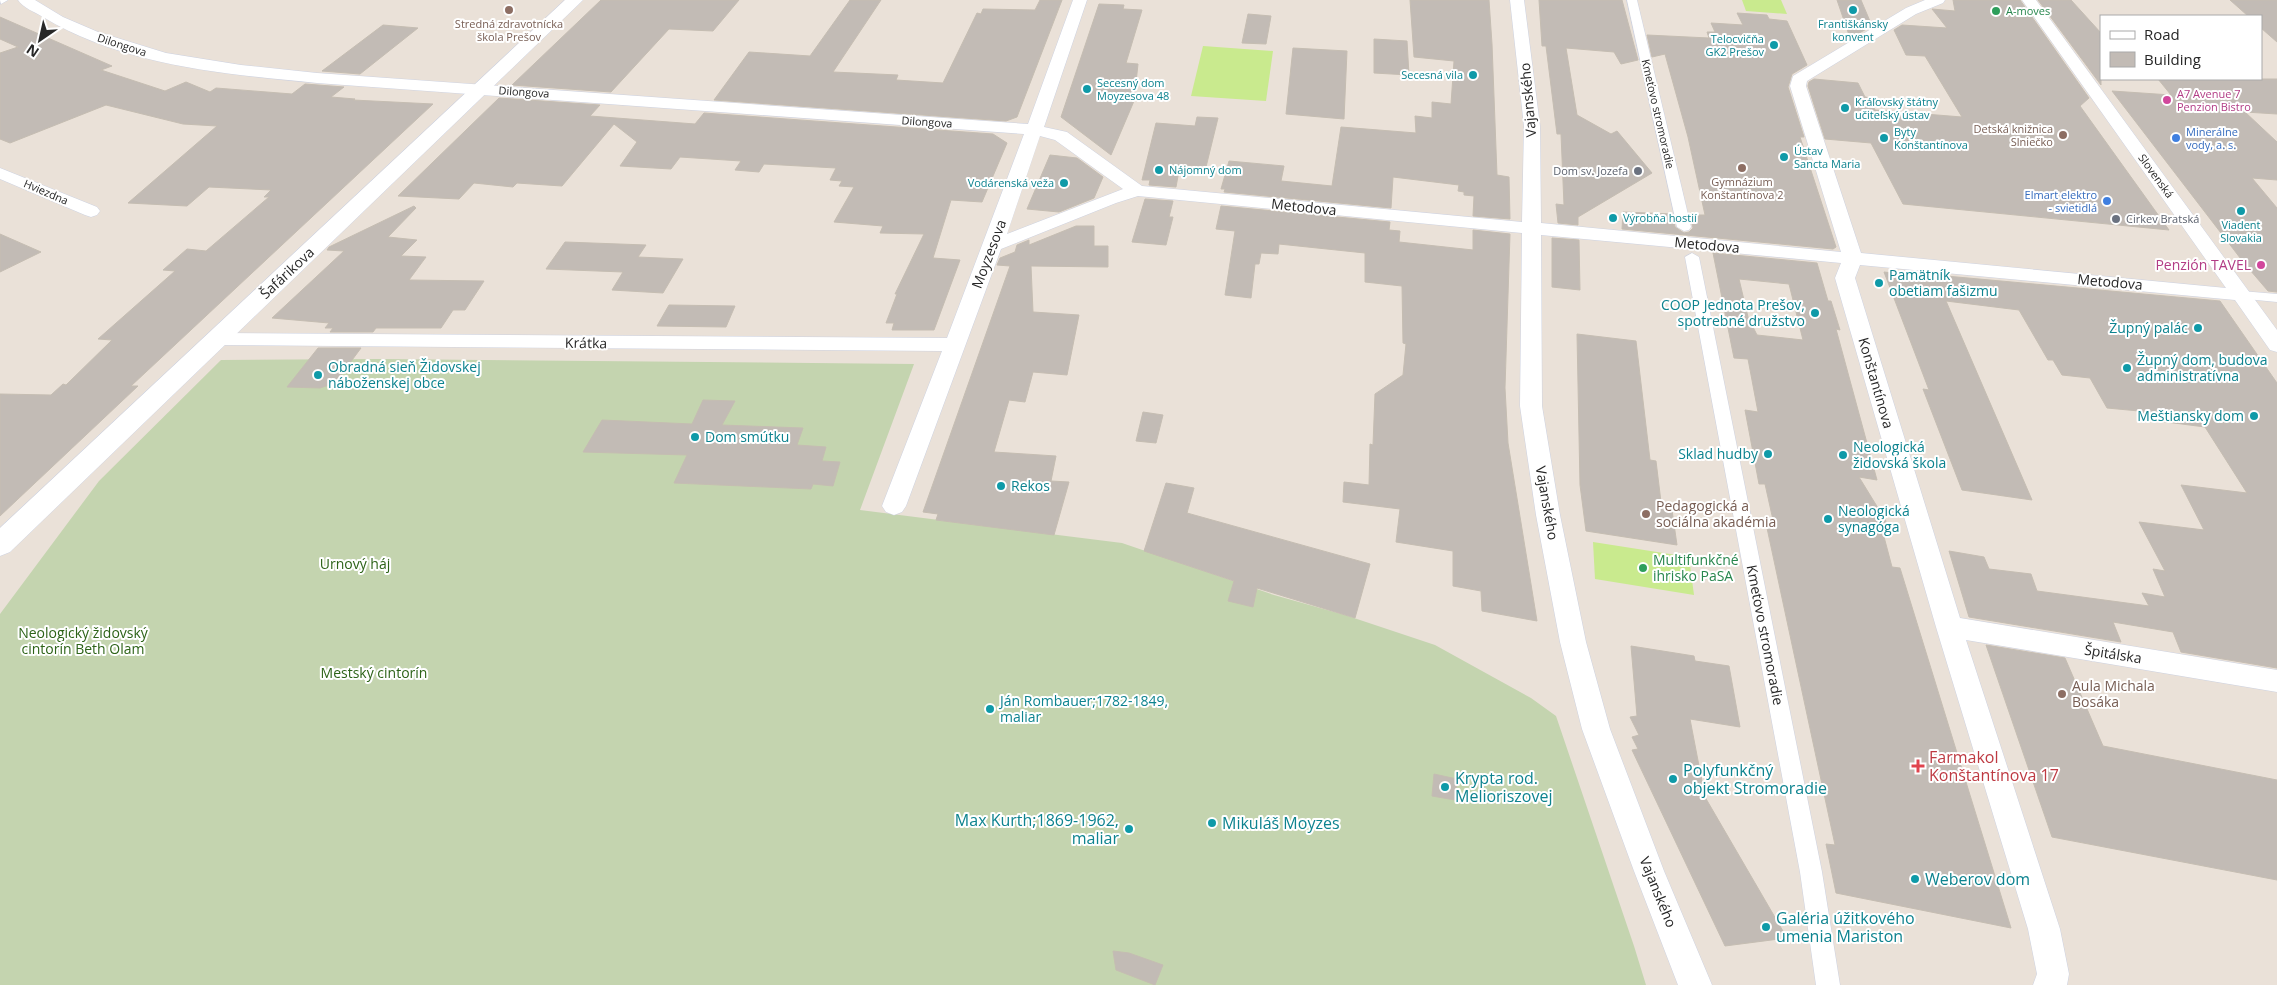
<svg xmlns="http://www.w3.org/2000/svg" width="2277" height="985" viewBox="0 0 2277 985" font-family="'Open Sans',sans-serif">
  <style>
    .cemetery { fill: #c4d4af }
    .pitch { fill: #c9ea8e }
    .building { fill: #c2bbb5; stroke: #c5bdb2; fill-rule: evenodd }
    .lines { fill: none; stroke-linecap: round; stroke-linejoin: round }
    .pedestrian-casing { stroke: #cdd2e1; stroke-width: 1 }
    .minor-casing { stroke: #cdd2e1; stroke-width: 1 }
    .tertiary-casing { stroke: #cdd2e1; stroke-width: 1 }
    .pedestrian { fill: #fff; fill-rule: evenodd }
    .minor { fill: #fff; fill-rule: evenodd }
    .tertiary { fill: #fff; fill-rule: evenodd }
    .education-dot { fill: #8d6e63; stroke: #fff; stroke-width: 2 }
    .culture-dot { fill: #0f9aa8; stroke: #fff; stroke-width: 2 }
    .leisure-dot { fill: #2e9e5b; stroke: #fff; stroke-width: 2 }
    .hotel-dot { fill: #d1479c; stroke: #fff; stroke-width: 2 }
    .shop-dot { fill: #3f7fe0; stroke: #fff; stroke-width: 2 }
    .worship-dot { fill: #6b7280; stroke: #fff; stroke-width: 2 }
    .health-dot { fill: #e0444e; stroke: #fff; stroke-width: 2 }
    .labels { text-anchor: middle; stroke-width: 4; stroke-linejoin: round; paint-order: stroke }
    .far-leisure-label { font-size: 11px; fill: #27864d; stroke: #fff; text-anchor: start }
    .far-education-label { font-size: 11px; fill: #785e54; stroke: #fff }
    .far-culture-label { font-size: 11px; fill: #0d838f; stroke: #fff; text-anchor: start }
    .far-street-label { font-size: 11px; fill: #272727; stroke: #fff }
    .far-hotel-label { font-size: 11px; fill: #b23c85; stroke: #fff; text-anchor: start }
    .far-shop-label { font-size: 11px; fill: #366cbe; stroke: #fff; text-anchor: start }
    .far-worship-label { font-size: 11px; fill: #5b616d; stroke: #fff; text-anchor: end }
    .street-label { font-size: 14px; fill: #272727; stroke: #fff }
    .hotel-label { font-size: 14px; fill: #b23c85; stroke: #fff; text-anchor: end }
    .culture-label { font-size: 14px; fill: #0d838f; stroke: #fff; text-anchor: start }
    .education-label { font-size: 14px; fill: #785e54; stroke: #fff; text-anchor: start }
    .leisure-label { font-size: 14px; fill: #27864d; stroke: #fff; text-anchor: start }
    .park-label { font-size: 14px; fill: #2d6318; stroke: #fff }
    .near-health-label { font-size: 16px; fill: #be3a42; stroke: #fff; text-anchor: start }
    .near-culture-label { font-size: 16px; fill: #0d838f; stroke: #fff; text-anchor: start }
  </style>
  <rect width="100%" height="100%" fill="#eae1d8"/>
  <!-- cemetery -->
  <polygon class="cemetery" points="379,359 914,364 860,510 1122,543 1274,595 1345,615 1435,645 1531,698 1556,716 1634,946 1646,985 0,985 0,614 99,481 221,360"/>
  <!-- pitch -->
  <g class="pitch">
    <polygon points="1742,0 1781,0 1787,14 1746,11"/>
    <polygon points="1203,46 1273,51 1266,101 1191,96"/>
    <polygon points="1593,542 1689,557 1694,595 1595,579"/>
  </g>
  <!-- building -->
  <g class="building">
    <polygon points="601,0 739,0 713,31 669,29 611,92 512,85"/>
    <polygon points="850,0 881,0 833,72 898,75 896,80 943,83 977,13 981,14 983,9 1035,10 1040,0 1062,0 1017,117 1006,121 714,100 749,52 810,56"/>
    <polygon points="1410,0 1489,0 1492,44 1497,175 1509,177 1510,219 1473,216 1474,196 1464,195 1464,192 1458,191 1459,185 1393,177 1391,208 1224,192 1225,189 1221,189 1229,161 1284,166 1281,181 1332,186 1341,127 1416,133 1415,116 1432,118 1432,102 1451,104 1454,61 1414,57"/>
    <polygon points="1539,0 1622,0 1638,60 1621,64 1614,52 1566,48 1577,115 1611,134 1617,131 1652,173 1578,217 1578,225 1558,223 1556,204 1564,205 1561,134 1557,134 1546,46 1542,46"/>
    <polygon points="1837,0 1861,0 1872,26 1850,38"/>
    <polygon points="1953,0 2020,0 2089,98 2080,106 2169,230 1903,204 1871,143 1825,139 1808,86 1809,82 1814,79 1858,83 1865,97 1870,98 1875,110 1962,117 1925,56 1906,55 1894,30 1902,25 1947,28 1932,9 1955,11"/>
    <polygon points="2038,0 2071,0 2101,33 2101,85"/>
    <polygon points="2230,0 2277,0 2277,42 2261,28 2261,16 2248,16"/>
    <polygon points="1099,4 1124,5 1123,9 1142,10 1126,63 1138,64 1134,101 1111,155 1061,117"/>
    <polygon points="1737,13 1767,15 1769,19 1787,21 1807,65 1792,74 1788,87 1804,137 1800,137 1836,247 1833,249 1622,229 1623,212 1672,214 1675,227 1684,233 1689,232 1693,228 1690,215 1705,215 1688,137 1665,54 1652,57 1647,35 1709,38 1707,32 1715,32 1711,23 1743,25"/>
    <polygon points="1248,14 1271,16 1266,44 1242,43"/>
    <polygon points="0,17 112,66 101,70 165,91 186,82 210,92 216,88 292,94 305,84 344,87 331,97 355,99 353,100 433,104 131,386 138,386 0,516 0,394 51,395 63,384 66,385 112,340 98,339 175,271 163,270 187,249 206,251 269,197 264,197 271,190 209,187 187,206 128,203 217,126 183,124 106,105 10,143 0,139 0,53 18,47 0,39"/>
    <polygon points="383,25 418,28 360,74 322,71"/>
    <polygon points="1374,39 1407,41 1409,75 1374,73"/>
    <polygon points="1293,48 1347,51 1344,119 1286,114"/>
    <polygon points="2158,79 2277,79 2277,114 2245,112 2277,142 2277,180 2252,178 2277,208 2277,292 2268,291 2244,263 2112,91 2171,95"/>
    <polygon points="499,98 600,105 590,116 695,124 704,113 993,134 1007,143 982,202 951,200 933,258 960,260 934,330 892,330 894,323 886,323 897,294 895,294 924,234 880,233 883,226 834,222 854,187 839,186 842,181 830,180 836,168 764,164 759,172 735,170 741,161 680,157 671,169 620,166 637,142 614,124 562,186 517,183 513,187 474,183 459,199 398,196"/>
    <polygon points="1197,117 1218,118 1206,167 1180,165 1176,187 1149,185 1150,180 1142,180 1156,123 1195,126"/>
    <polygon points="1050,155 1077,158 1103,177 1094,198 1059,212 1027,209"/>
    <polygon points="1145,199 1173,201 1169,217 1173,217 1166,245 1132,242"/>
    <polygon points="414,206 416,208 388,237 417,240 401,256 426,257 409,280 484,281 465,310 453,310 441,328 376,328 373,332 330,332 333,328 325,328 329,323 272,318 344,251 327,250 329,247"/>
    <polygon points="1221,206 1390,222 1389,230 1400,231 1399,242 1473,250 1473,230 1510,234 1505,388 1508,443 1537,621 1482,611 1481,591 1453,586 1453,551 1396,542 1400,509 1343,502 1344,482 1369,485 1370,444 1373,445 1375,394 1403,375 1406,344 1403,343 1402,286 1365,282 1365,253 1279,244 1278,254 1261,253 1259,264 1255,264 1251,298 1225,295 1235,231 1216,229"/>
    <polygon points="1076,226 1094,226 1094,246 1108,246 1108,267 1031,266 1033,312 1079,315 1067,375 1033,372 1025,402 1009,400 994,452 1056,456 1051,481 1069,482 1054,535 936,520 938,514 923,512 1010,266 997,265 1000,258 1015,252 1017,245 1029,240 1029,245"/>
    <polygon points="0,234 41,252 0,272"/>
    <polygon points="1552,238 1579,240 1580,290 1552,287"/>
    <polygon points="565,242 646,245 638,257 683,259 663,293 612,290 623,272 546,269"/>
    <path d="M1713 253 1817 263 1828 301H1831L1840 330 1836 329 1877 480 1859 477 1886 521 1883 533 1892 567 1900 568 2011 928 1836 893 1826 844 1835 845 1767 528 1775 529 1765 484H1759L1745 410 1758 412 1748 359 1734 358ZM1739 279 1789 284 1803 340 1757 335 1748 317Z"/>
    <polygon points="1884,272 1937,278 1935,275 2220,301 2277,383 2277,668 2181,652 2173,632 2113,622 2121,642 1969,617 1949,551 1984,557 1989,569 2031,574 2037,591 2149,606 2142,593 2165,597 2153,569 2165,571 2139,522 2204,530 2181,485 2247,493 2205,427 2143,419 2139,411 2107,408 2090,378 2062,375 2053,360 2048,360 2019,310 1946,301 2032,500 1962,490 1923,389 1929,390"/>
    <polygon points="669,305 735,306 726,327 657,326"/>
    <polygon points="1577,334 1636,341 1650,460 1656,461 1661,502 1671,503 1677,545 1586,531 1580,485"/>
    <polygon points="318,348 361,348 335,383 320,388 287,387"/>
    <polygon points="703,400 735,401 722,425 803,428 797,445 826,447 822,461 840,462 833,486 813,484 811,489 674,483 687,455 583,452 602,420 692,424"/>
    <polygon points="1143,412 1163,415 1156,443 1136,441"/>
    <polygon points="1166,483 1194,488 1187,513 1370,564 1355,618 1257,588 1253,607 1228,601 1234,581 1144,551"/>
    <polygon points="1986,645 2065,658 2103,746 2277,780 2277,880 2052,837"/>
    <polygon points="1631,646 1694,656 1695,661 1729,666 1740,727 1690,719 1705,797 1787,938 1725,946 1632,750 1638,749 1632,737 1639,735 1630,717 1637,716"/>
    <polygon points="1434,774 1457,779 1455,800 1432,796"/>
    <polygon points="1113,951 1129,953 1163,965 1155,985 1116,970"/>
  </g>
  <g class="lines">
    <defs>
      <g id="pedestrian">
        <polygon points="1627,0 1637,0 1691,227 1689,230 1684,231 1677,227"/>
        <polygon points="1692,253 1699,257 1822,872 1840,985 1816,985 1800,872 1685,257"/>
        <polygon points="2241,291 2277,294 2277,302 2236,298 2234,295"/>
      </g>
      <g id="minor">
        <polygon points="0,0 8,0 1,4"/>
        <path d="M18 0H35L63 17 98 32 166 53 241 65 317 73 1028 124 1073 0H1087L1044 127 1067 132 1142 186 1522 222 1524 126 1510 0H1524L1540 126 1541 223 1841 252 1790 86 1793 76 1906 8 1925 0H1945L1943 3 1916 14 1807 81 1806 86 1861 253 2226 288 2022 0H2036L2277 330V352L2270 350 2235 300 1860 265 1855 278 1960 618 2277 670V692L1966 640 2060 929 2069 974 2067 985H2033L2037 974 2028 929 1936 627 1835 278 1841 263 1541 235 1542 406 1560 515 1586 642 1610 729 1664 871 1712 985H1678L1634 871 1582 729 1560 642 1536 515 1520 406 1522 233 1138 196 1116 203 1001 249 906 506 902 512 894 515 886 512 882 506 942 351 218 345 211 344 208 339 211 334 218 333 947 338 1024 134 317 83C225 74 124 66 43 17 35 12 23 8 18 0ZM1040 136 1055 140 1123 189 1007 234Z"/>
        <polygon points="0,168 97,207 100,211 97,215 91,217 85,215 0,179"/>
      </g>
      <polygon id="tertiary" points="565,0 583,0 10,552 0,556 0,528"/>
    </defs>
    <!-- pedestrian casing -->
    <use href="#pedestrian" class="pedestrian-casing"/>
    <!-- minor casing -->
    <use href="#minor" class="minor-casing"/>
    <!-- tertiary casing -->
    <use href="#tertiary" class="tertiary-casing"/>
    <!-- pedestrian -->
    <use href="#pedestrian" class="pedestrian"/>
    <!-- minor -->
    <use href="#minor" class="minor"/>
    <!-- tertiary -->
    <use href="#tertiary" class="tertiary"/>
  </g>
  <!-- markers -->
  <g class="education-dot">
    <circle cx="509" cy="10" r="5"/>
    <circle cx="2063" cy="135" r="5"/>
    <circle cx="1742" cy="168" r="5"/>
    <circle cx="1646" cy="514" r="5"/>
    <circle cx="2062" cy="694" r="5"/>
  </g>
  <g class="culture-dot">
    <circle cx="1853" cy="10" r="5"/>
    <circle cx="1774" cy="45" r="5"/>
    <circle cx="1473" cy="75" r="5"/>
    <circle cx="1087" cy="89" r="5"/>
    <circle cx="1845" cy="108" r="5"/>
    <circle cx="1884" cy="138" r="5"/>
    <circle cx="1784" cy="157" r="5"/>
    <circle cx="1159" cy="170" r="5"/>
    <circle cx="1064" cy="183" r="5"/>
    <circle cx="2241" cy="211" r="5"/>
    <circle cx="1613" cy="218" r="5"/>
    <circle cx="1879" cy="283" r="5"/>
    <circle cx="1815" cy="313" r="5"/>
    <circle cx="2198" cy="328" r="5"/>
    <circle cx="2127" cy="368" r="5"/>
    <circle cx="318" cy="375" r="5"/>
    <circle cx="2254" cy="416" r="5"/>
    <circle cx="695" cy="437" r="5"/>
    <circle cx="1768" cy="454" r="5"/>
    <circle cx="1843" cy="455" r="5"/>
    <circle cx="1001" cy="486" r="5"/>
    <circle cx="1828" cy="519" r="5"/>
    <circle cx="990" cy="709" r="5"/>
    <circle cx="1673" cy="779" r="5"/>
    <circle cx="1445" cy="787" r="5"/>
    <circle cx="1212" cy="823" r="5"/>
    <circle cx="1129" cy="829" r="5"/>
    <circle cx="1915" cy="879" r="5"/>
    <circle cx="1766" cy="927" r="5"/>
  </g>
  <g class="leisure-dot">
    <circle cx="1996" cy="11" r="5"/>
    <circle cx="1643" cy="568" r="5"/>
  </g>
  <g class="hotel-dot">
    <circle cx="2167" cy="100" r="5"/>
    <circle cx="2261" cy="265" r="5"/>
  </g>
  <g class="shop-dot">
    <circle cx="2176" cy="138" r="5"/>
    <circle cx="2107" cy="201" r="5"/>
  </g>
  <g class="worship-dot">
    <circle cx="1638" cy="171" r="5"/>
    <circle cx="2116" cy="219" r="5"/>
  </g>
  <path class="health-dot" d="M1915.5 758.5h5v5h5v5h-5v5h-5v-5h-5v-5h5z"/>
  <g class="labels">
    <!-- far-leisure labels -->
    <g class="far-leisure-label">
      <text x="2006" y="15">A-moves</text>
    </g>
    <!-- far-education labels -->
    <g class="far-education-label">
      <text x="509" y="28">Stredná zdravotnícka<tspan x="509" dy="13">škola Prešov</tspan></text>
      <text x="2053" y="133" text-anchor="end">Detská knižnica<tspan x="2053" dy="13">Slniečko</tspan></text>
      <text x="1742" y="186">Gymnázium<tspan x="1742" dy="13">Konštantínova 2</tspan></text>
    </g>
    <!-- far-culture labels -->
    <g class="far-culture-label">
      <text x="1853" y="28" text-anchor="middle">Františkánsky<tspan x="1853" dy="13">konvent</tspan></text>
      <text x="1764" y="43" text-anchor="end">Telocvičňa<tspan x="1764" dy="13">GK2 Prešov</tspan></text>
      <text x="1463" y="79" text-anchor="end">Secesná vila</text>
      <text x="1097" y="87">Secesný dom<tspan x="1097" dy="13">Moyzesova 48</tspan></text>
      <text x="1855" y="106">Kráľovský štátny<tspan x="1855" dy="13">učiteľský ústav</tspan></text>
      <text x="1894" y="136">Byty<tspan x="1894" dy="13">Konštantínova</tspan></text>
      <text x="1794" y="155">Ústav<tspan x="1794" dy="13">Sancta Maria</tspan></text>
      <text x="1169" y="174">Nájomný dom</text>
      <text x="1054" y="187" text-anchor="end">Vodárenská veža</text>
      <text x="1623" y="222">Výrobňa hostií</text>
      <text x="2241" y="229" text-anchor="middle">Viadent<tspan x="2241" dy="13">Slovakia</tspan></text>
    </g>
    <!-- far-street labels -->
    <g class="far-street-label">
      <text transform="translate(122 45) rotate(18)" y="4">Dilongova</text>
      <text transform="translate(524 92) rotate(4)" y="4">Dilongova</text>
      <text transform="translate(1658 114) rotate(77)" y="4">Kmeťovo stromoradie</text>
      <text transform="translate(927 122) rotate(4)" y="4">Dilongova</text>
      <text transform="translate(2156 176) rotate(54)" y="4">Slovenská</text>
      <text transform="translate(46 192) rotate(23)" y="4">Hviezdna</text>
    </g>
    <!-- far-hotel labels -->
    <g class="far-hotel-label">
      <text x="2177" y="98">A7 Avenue 7<tspan x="2177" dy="13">Penzion Bistro</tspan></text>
    </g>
    <!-- far-shop labels -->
    <g class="far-shop-label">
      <text x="2186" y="136">Minerálne<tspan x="2186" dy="13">vody, a. s.</tspan></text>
      <text x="2097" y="199" text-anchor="end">Elmart elektro<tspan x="2097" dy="13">- svietidlá</tspan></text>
    </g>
    <!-- far-worship labels -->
    <g class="far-worship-label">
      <text x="1628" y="175">Dom sv. Jozefa</text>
      <text x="2126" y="223" text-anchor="start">Cirkev Bratská</text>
    </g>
    <!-- street labels -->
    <g class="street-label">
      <text transform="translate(1528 100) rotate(-95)" y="5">Vajanského</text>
      <text transform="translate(1304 207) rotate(6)" y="5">Metodova</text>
      <text transform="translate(1707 245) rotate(5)" y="5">Metodova</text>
      <text transform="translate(989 254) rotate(-69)" y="5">Moyzesova</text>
      <text transform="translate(287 273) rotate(-43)" y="5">Šafárikova</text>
      <text transform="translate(2110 282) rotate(5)" y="5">Metodova</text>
      <text transform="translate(586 343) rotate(1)" y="5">Krátka</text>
      <text transform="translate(1876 383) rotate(74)" y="5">Konštantínova</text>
      <text transform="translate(1547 503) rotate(80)" y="5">Vajanského</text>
      <text transform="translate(1765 635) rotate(79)" y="5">Kmeťovo stromoradie</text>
      <text transform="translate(2113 654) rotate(9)" y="5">Špitálska</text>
      <text transform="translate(1658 892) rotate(68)" y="5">Vajanského</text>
    </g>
    <!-- hotel labels -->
    <g class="hotel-label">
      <text x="2251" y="270">Penzión TAVEL</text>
    </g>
    <!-- culture labels -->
    <g class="culture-label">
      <text x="1889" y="280">Pamätník<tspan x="1889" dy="16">obetiam fašizmu</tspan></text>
      <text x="1805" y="310" text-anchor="end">COOP Jednota Prešov,<tspan x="1805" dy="16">spotrebné družstvo</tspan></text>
      <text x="2188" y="333" text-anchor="end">Župný palác</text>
      <text x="2137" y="365">Župný dom, budova<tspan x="2137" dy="16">administratívna</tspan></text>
      <text x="328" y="372">Obradná sieň Židovskej<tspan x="328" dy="16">náboženskej obce</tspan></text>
      <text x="2244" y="421" text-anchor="end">Meštiansky dom</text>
      <text x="705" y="442">Dom smútku</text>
      <text x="1853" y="452">Neologická<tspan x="1853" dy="16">židovská škola</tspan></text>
      <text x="1758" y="459" text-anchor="end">Sklad hudby</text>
      <text x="1011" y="491">Rekos</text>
      <text x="1838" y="516">Neologická<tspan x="1838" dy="16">synagóga</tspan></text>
      <text x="1000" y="706">Ján Rombauer;1782-1849,<tspan x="1000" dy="16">maliar</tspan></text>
    </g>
    <!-- education labels -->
    <g class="education-label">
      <text x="1656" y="511">Pedagogická a<tspan x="1656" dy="16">sociálna akadémia</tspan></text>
      <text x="2072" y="691">Aula Michala<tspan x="2072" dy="16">Bosáka</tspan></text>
    </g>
    <!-- leisure labels -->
    <g class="leisure-label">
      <text x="1653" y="565">Multifunkčné<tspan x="1653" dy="16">ihrisko PaSA</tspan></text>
    </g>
    <!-- park labels -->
    <g class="park-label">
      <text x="355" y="569">Urnový háj</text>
      <text x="83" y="638">Neologický židovský<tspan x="83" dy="16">cintorín Beth Olam</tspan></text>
      <text x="374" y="678">Mestský cintorín</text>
    </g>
    <!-- near-health labels -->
    <g class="near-health-label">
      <text x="1929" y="763">Farmakol<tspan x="1929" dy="18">Konštantínova 17</tspan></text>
    </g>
    <!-- near-culture labels -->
    <g class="near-culture-label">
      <text x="1683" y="776">Polyfunkčný<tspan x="1683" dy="18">objekt Stromoradie</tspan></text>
      <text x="1455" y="784">Krypta rod.<tspan x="1455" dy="18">Melioriszovej</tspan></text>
      <text x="1119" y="826" text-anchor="end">Max Kurth;1869-1962,<tspan x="1119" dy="18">maliar</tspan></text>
      <text x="1222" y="829">Mikuláš Moyzes</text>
      <text x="1925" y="885">Weberov dom</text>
      <text x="1776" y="924">Galéria úžitkového<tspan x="1776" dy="18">umenia Mariston</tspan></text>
    </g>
  </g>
  <!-- legend -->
  <rect x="2100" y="15" width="162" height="65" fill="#ffffff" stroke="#a9a9a9"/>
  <rect x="2110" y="31" width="25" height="8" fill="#ffffff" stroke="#a9a9a9"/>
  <text x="2144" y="40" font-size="15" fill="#272727">Road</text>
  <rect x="2110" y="52" width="25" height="15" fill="#c2bbb5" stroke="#a9a9a9"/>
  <text x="2144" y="65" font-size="15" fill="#272727">Building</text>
  <!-- north arrow -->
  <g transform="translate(40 40) rotate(214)" stroke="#ffffff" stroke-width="4" paint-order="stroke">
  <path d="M0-4L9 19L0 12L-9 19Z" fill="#272727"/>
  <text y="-8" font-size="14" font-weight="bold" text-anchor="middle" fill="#272727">N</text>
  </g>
</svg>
